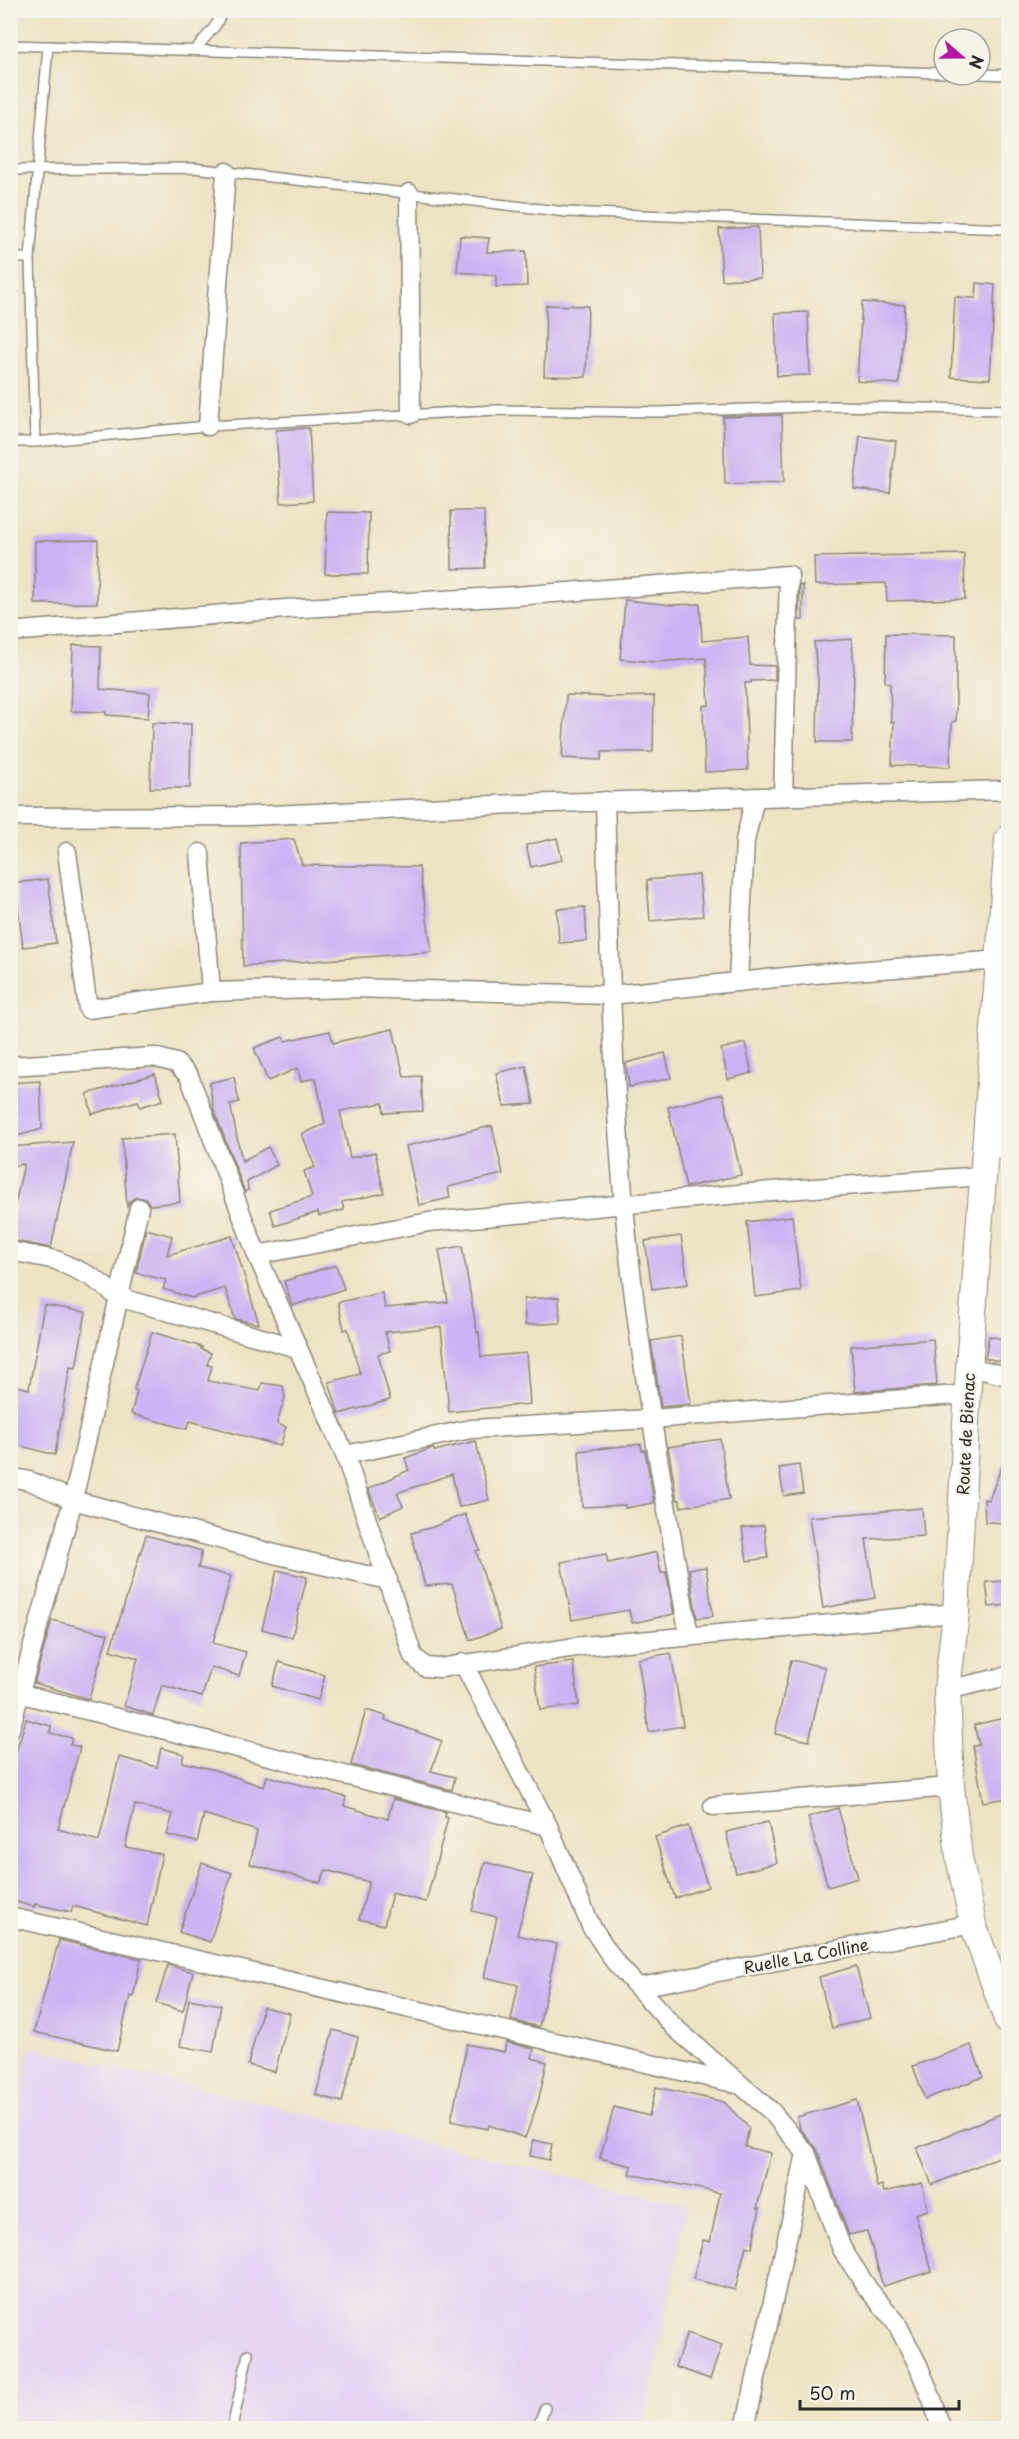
<svg xmlns="http://www.w3.org/2000/svg" width="1019" height="2439" viewBox="0 0 1019 2439" font-family="'Playpen Sans',sans-serif">
  <style>
    .built { fill: #e4d3f2 }
    .building { fill: #ccb3f3 }
    .lines { fill: none; stroke-linecap: round; stroke-linejoin: round }
    .service-casing { stroke: #8c8778; stroke-width: 12 }
    .minor-casing { stroke: #8c8778; stroke-width: 21 }
    .secondary-casing { stroke: #8c8778; stroke-width: 28 }
    .service { stroke: #fff; stroke-width: 9 }
    .minor { stroke: #fff; stroke-width: 18 }
    .secondary { stroke: #fff; stroke-width: 26 }
    .labels { text-anchor: middle; stroke-width: 5; stroke-linejoin: round; paint-order: stroke }
    .street-label { font-size: 16px; fill: #2b2b2b; stroke: #f7f3e8 }
  </style>
  <rect width="100%" height="100%" fill="#f7f3e8"/>
  <filter id="ink" filterUnits="userSpaceOnUse"><feTurbulence type="fractalNoise" baseFrequency=".0167" numOctaves="2"/><feDisplacementMap in="SourceGraphic" scale="12" xChannelSelector="R" yChannelSelector="G"/><feConvolveMatrix kernelMatrix="1 2 1 2 8 2 1 2 1" color-interpolation-filters="sRGB"/></filter>
  <filter id="wash" filterUnits="userSpaceOnUse"><feTurbulence type="fractalNoise" baseFrequency=".008" numOctaves="4" result="noise"/><feDisplacementMap in="SourceGraphic" scale="24" xChannelSelector="R" yChannelSelector="G"/><feGaussianBlur stdDeviation="1.35" result="paint"/><feColorMatrix in="noise" values="0 0 0 0 0 0 0 0 0 0 0 0 0 0 0 0 0 1.4 0 .05"/><feComposite in="paint" operator="in"/></filter>
  <g filter="url(#wash)">
    <rect width="100%" height="100%" fill="#ede3c4"/>
    <!-- built -->
    <polygon class="built" points="30,2047 686,2205 644,2428 11,2428 11,2159"/>
    <g id="blocks">
      <!-- building -->
      <g class="building">
        <polygon points="758,227 760,278 722,280 719,229"/>
        <polygon points="460,236 489,238 487,252 526,251 527,286 496,287 496,275 457,272"/>
        <polygon points="977,283 995,285 990,379 951,377 955,297 976,298"/>
        <polygon points="862,302 905,305 899,384 857,381"/>
        <polygon points="546,305 588,306 586,377 544,376"/>
        <polygon points="808,312 810,375 777,376 775,313"/>
        <polygon points="782,415 784,482 725,484 723,417"/>
        <polygon points="309,428 313,501 281,503 276,430"/>
        <polygon points="860,436 896,441 890,493 854,489"/>
        <polygon points="451,511 484,511 485,568 452,569"/>
        <polygon points="327,512 369,513 368,574 325,574"/>
        <polygon points="98,540 97,603 35,604 35,541"/>
        <polygon points="964,554 965,599 887,601 886,583 815,585 814,557"/>
        <polygon points="800,585 803,585 803,620 799,620"/>
        <polygon points="625,600 671,605 700,604 702,641 748,637 750,665 775,666 775,680 751,681 751,683 745,683 748,770 705,772 703,706 709,705 706,658 657,662 620,659"/>
        <polygon points="886,634 956,635 956,721 952,722 950,767 892,765 894,722 891,722 890,683 885,682"/>
        <polygon points="852,639 854,671 852,742 817,742 818,679 814,642"/>
        <polygon points="73,645 101,646 100,689 150,693 148,718 106,715 106,712 71,711"/>
        <polygon points="566,695 611,697 654,696 653,752 602,752 601,760 562,758"/>
        <polygon points="152,723 191,724 190,788 150,788"/>
        <polygon points="557,838 562,860 531,867 526,845"/>
        <polygon points="294,839 302,865 419,867 432,952 243,966 241,843"/>
        <polygon points="699,875 703,916 650,921 647,880"/>
        <polygon points="48,879 56,943 23,947 15,883"/>
        <polygon points="585,907 587,941 559,943 557,909"/>
        <polygon points="393,1029 404,1077 421,1076 423,1111 384,1113 383,1103 340,1111 350,1158 375,1152 384,1193 342,1202 344,1210 319,1216 318,1212 275,1226 270,1210 312,1197 304,1171 315,1167 302,1134 325,1124 316,1078 301,1081 298,1068 268,1081 254,1048 283,1037 285,1041 330,1031 333,1043"/>
        <polygon points="745,1043 752,1073 728,1079 721,1049"/>
        <polygon points="665,1053 671,1078 629,1087 626,1063"/>
        <polygon points="526,1066 534,1104 504,1106 496,1073"/>
        <polygon points="155,1074 163,1100 140,1107 138,1101 92,1114 87,1094"/>
        <polygon points="234,1077 239,1102 230,1104 242,1161 268,1147 277,1165 247,1182 248,1190 245,1192 214,1110 209,1083"/>
        <polygon points="40,1081 42,1129 10,1138 10,1083"/>
        <polygon points="723,1094 741,1175 686,1187 668,1107"/>
        <polygon points="492,1126 503,1174 448,1187 450,1198 419,1205 406,1146"/>
        <polygon points="175,1134 180,1202 150,1205 146,1199 136,1197 130,1201 127,1207 122,1138"/>
        <polygon points="73,1142 51,1248 10,1240 10,1227 24,1164 10,1166 10,1147"/>
        <polygon points="792,1216 801,1291 755,1297 747,1222"/>
        <polygon points="146,1229 172,1236 167,1255 232,1236 259,1324 235,1319 225,1288 192,1298 163,1289 166,1280 136,1273"/>
        <polygon points="681,1236 688,1284 652,1289 645,1241"/>
        <polygon points="462,1246 477,1333 479,1332 481,1357 526,1353 530,1404 449,1412 441,1327 385,1332 390,1351 378,1354 390,1400 339,1414 329,1382 360,1374 348,1329 344,1330 338,1302 382,1293 385,1308 448,1302 439,1250"/>
        <polygon points="336,1265 344,1289 292,1306 284,1281"/>
        <polygon points="559,1297 560,1323 525,1325 524,1299"/>
        <polygon points="44,1305 86,1312 76,1368 70,1367 55,1455 10,1443 10,1384 29,1389"/>
        <polygon points="152,1332 202,1347 201,1349 211,1353 207,1365 212,1366 208,1381 260,1391 262,1383 283,1386 285,1397 277,1424 286,1427 280,1446 190,1421 187,1429 131,1414 137,1391 134,1389"/>
        <polygon points="681,1336 691,1404 661,1407 651,1341"/>
        <polygon points="989,1336 1008,1340 1008,1363 985,1358"/>
        <polygon points="933,1339 937,1385 855,1392 851,1346"/>
        <polygon points="720,1439 729,1499 681,1507 680,1500 677,1500 668,1447"/>
        <polygon points="476,1441 489,1500 459,1507 452,1474 397,1493 403,1506 380,1517 368,1489 409,1470 405,1458 430,1449 433,1448 434,1451"/>
        <polygon points="641,1444 642,1451 645,1450 654,1503 625,1508 625,1505 582,1507 579,1451"/>
        <polygon points="1003,1463 1008,1523 985,1522 984,1499 989,1500"/>
        <polygon points="799,1465 803,1493 784,1496 779,1468"/>
        <polygon points="922,1508 924,1536 866,1539 875,1598 823,1608 809,1517"/>
        <polygon points="465,1514 480,1550 476,1551 501,1629 470,1640 452,1584 425,1586 411,1533 433,1527"/>
        <polygon points="764,1525 768,1558 747,1561 742,1528"/>
        <polygon points="146,1535 202,1551 198,1568 231,1576 213,1643 246,1652 239,1676 211,1667 202,1697 162,1685 153,1715 124,1706 138,1658 110,1650"/>
        <polygon points="657,1552 661,1573 666,1572 674,1614 632,1623 629,1610 572,1620 561,1562 606,1554 608,1563"/>
        <polygon points="706,1567 713,1616 697,1618 689,1569"/>
        <polygon points="277,1570 307,1577 292,1637 262,1629"/>
        <polygon points="1008,1581 1008,1605 989,1607 986,1582"/>
        <polygon points="52,1620 108,1634 89,1699 34,1683"/>
        <polygon points="671,1653 683,1726 649,1732 638,1659"/>
        <polygon points="791,1660 825,1667 809,1741 775,1734"/>
        <polygon points="279,1662 325,1675 318,1700 272,1686"/>
        <polygon points="573,1662 579,1705 540,1710 534,1667"/>
        <polygon points="366,1710 386,1716 385,1720 442,1741 431,1771 455,1777 452,1790 351,1765"/>
        <polygon points="1004,1718 1008,1737 1008,1798 983,1802 973,1746 979,1745 974,1725"/>
        <polygon points="26,1719 51,1726 50,1733 72,1738 70,1745 80,1747 58,1829 99,1841 119,1757 157,1767 161,1748 184,1754 182,1762 215,1770 264,1787 267,1776 346,1797 344,1806 388,1819 393,1799 446,1812 445,1817 448,1818 426,1902 392,1893 384,1925 359,1919 369,1882 326,1870 320,1883 250,1864 257,1831 204,1814 197,1842 167,1835 173,1814 135,1805 125,1847 162,1854 147,1926 73,1906 71,1912 35,1904 34,1907 10,1900 10,1773"/>
        <polygon points="838,1808 858,1878 828,1887 808,1817"/>
        <polygon points="768,1822 777,1863 736,1873 726,1832"/>
        <polygon points="688,1826 708,1887 675,1898 655,1837"/>
        <polygon points="485,1862 533,1875 517,1935 557,1944 539,2027 511,2020 518,1985 484,1977 497,1917 472,1911"/>
        <polygon points="202,1863 232,1873 210,1942 179,1932"/>
        <polygon points="59,1940 141,1959 133,1997 130,1996 117,2051 34,2032"/>
        <polygon points="168,1965 193,1972 183,2011 156,2003"/>
        <polygon points="856,1966 870,2018 832,2028 819,1977"/>
        <polygon points="189,1999 221,2005 213,2052 180,2046"/>
        <polygon points="263,2007 290,2013 275,2072 248,2065"/>
        <polygon points="333,2030 358,2037 342,2102 316,2095"/>
        <polygon points="506,2042 534,2049 532,2058 547,2062 538,2102 525,2138 489,2125 488,2129 451,2121 467,2044 504,2052"/>
        <polygon points="971,2045 983,2077 925,2099 913,2066"/>
        <polygon points="656,2087 724,2102 749,2128 745,2147 771,2153 757,2208 760,2208 752,2248 746,2246 735,2290 693,2279 703,2240 710,2242 720,2193 630,2174 632,2166 600,2158 614,2107 649,2116"/>
        <polygon points="857,2100 877,2187 882,2185 884,2192 922,2183 928,2210 915,2214 932,2271 883,2286 867,2231 849,2235 817,2149 800,2128 797,2117"/>
        <polygon points="1005,2112 1008,2121 1008,2153 932,2185 917,2148"/>
        <polygon points="533,2140 552,2144 549,2160 530,2156"/>
        <polygon points="687,2333 722,2345 710,2379 675,2367"/>
      </g>
    </g>
  </g>
  <g filter="url(#ink)">
    <use href="#blocks" fill-opacity="0" stroke="#8c8778" stroke-width="1.5"/>
    <g class="lines">
      <defs>
        <g id="service">
          <polyline points="10,45 944,73"/>
          <polyline points="195,50 216,25 223,10"/>
          <polyline points="980,74 1008,75"/>
          <polyline points="10,170 194,168 566,212 1008,229"/>
          <polyline points="10,258 30,258"/>
          <polyline points="10,442 35,442 208,426 496,410 660,412 836,406 1008,410"/>
          <polyline points="35,442 30,258 48,46"/>
          <polyline points="232,2428 248,2354"/>
          <polyline points="537,2428 545,2408"/>
        </g>
        <g id="minor">
          <polyline points="409,193 411,414"/>
          <polyline points="208,426 226,172"/>
          <polyline points="10,632 285,609 515,596 789,575 783,796"/>
          <path d="M605 801C609 936 612 1071 624 1205 637 1350 664 1493 689 1636"/>
          <polyline points="10,817 248,816 519,804 1008,790"/>
          <polyline points="67,852 88,1009 211,992 350,988 610,995 815,974 1001,960"/>
          <polyline points="200,853 211,992"/>
          <polyline points="738,982 745,841 755,797"/>
          <polyline points="10,1066 154,1057 176,1063 189,1076 257,1255 345,1455 471,1429 651,1419 969,1394"/>
          <polyline points="987,1144 1008,1151"/>
          <polyline points="10,1251 56,1260 92,1277 118,1297 297,1348"/>
          <polyline points="257,1255 429,1222 772,1191 983,1176"/>
          <polyline points="969,1367 1008,1376"/>
          <polyline points="345,1455 413,1656 425,1667 440,1668 582,1646 956,1613"/>
          <polyline points="10,1477 30,1481 73,1500 278,1555 388,1580"/>
          <polyline points="463,1663 548,1826 591,1926 615,1962 674,2027 771,2111 806,2153 842,2249 868,2289 896,2322 918,2365 933,2402 941,2428"/>
          <polyline points="947,1690 1008,1676"/>
          <polyline points="10,1691 548,1826"/>
          <polyline points="10,1729 73,1500 139,1208"/>
          <polyline points="713,1806 951,1787"/>
          <polyline points="10,1917 738,2084"/>
          <polyline points="639,1987 973,1924"/>
          <polyline points="745,2428 806,2153"/>
        </g>
        <polyline id="secondary" points="1008,839 969,1367 956,1613 947,1690 951,1787 959,1857 973,1924 1008,2022"/>
      </defs>
      <!-- service casing -->
      <use href="#service" class="service-casing"/>
      <!-- minor casing -->
      <use href="#minor" class="minor-casing"/>
      <!-- secondary casing -->
      <use href="#secondary" class="secondary-casing"/>
      <!-- service -->
      <use href="#service" class="service"/>
      <!-- minor -->
      <use href="#minor" class="minor"/>
      <!-- secondary -->
      <use href="#secondary" class="secondary"/>
    </g>
  </g>
  <g class="labels">
    <!-- street labels -->
    <g class="street-label">
      <text transform="translate(966 1434) rotate(-87)" y="6">Route de Bienac</text>
      <text transform="translate(806 1956) rotate(-11)" y="6">Ruelle La Colline</text>
    </g>
  </g>
  <!-- margin -->
  <rect width="1019" height="2439" fill="none" stroke="#f7f3e8" stroke-width="36"/>
  <!-- north arrow -->
  <g transform="translate(962 57) rotate(110)"><circle r="28" fill="#f7f3e8" stroke="#a5a39c" stroke-width="1.5"/>
  <path d="M0-4.5L10 22L0 15L-10 22Z" fill="#b5179e"/>
  <text y="-9" font-size="16" font-weight="bold" text-anchor="middle" fill="#2b2b2b">N</text>
  </g>
  <!-- scale -->
  <path d="M800 2400v9h159v-9" fill="none" stroke="#2b2b2b" stroke-width="3"/>
  <text x="809" y="2400" font-size="18" fill="#2b2b2b" stroke="#f7f3e8" stroke-width="4.5" paint-order="stroke">50 m</text>
</svg>
